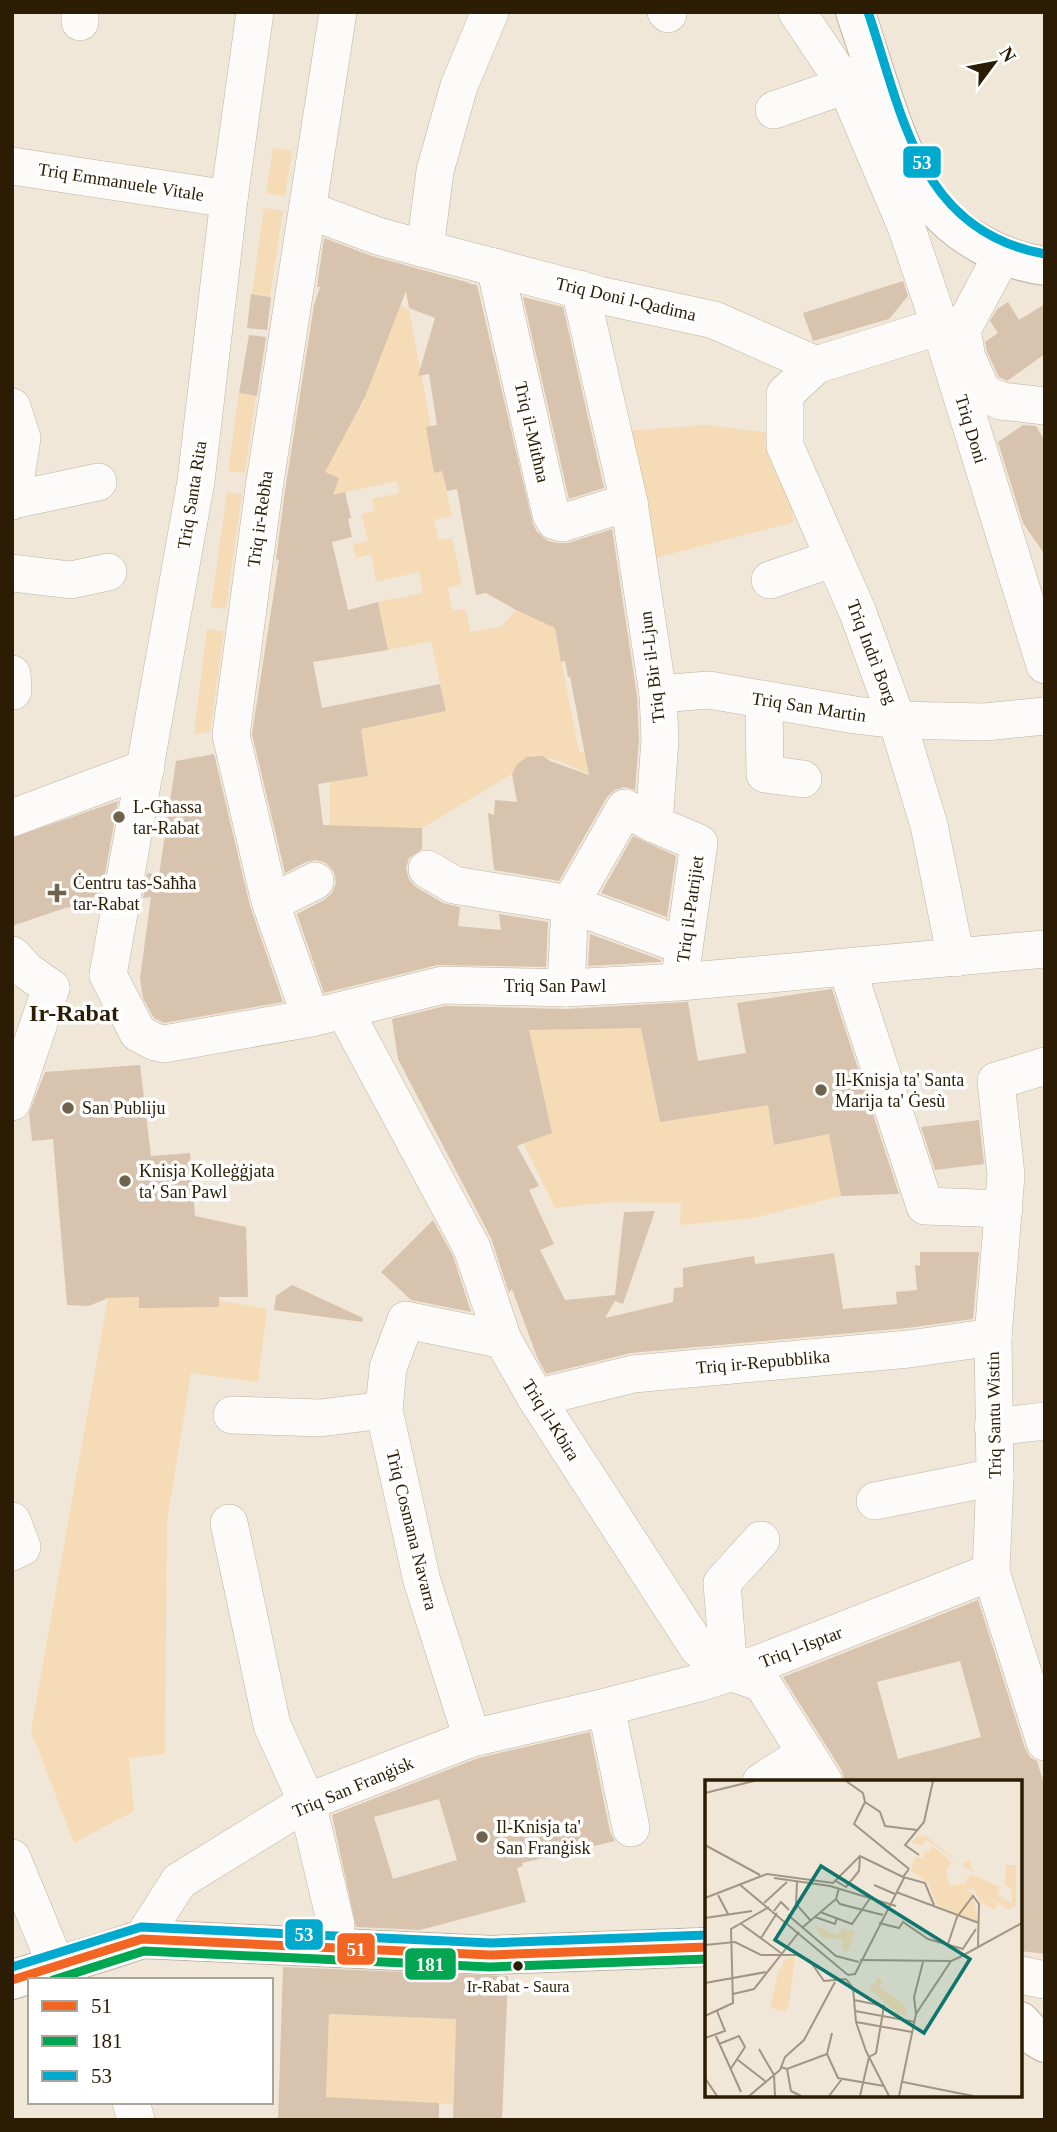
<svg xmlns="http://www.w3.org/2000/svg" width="1057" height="2132" viewBox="0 0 1057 2132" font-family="'Times New Roman',serif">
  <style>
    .green { fill: #f5dcb6 }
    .building { fill: #d8c3ae; fill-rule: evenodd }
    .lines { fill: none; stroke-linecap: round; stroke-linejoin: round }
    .minor-casing { stroke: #beb3a1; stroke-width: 38 }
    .major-casing { stroke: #beb3a1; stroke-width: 40 }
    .minor { stroke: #fdfbf9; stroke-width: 37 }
    .major { stroke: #fdfbf9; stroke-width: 38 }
    .bus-1-casing { stroke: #fff; stroke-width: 14 }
    .bus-2-casing { stroke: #fff; stroke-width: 14 }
    .bus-3-casing { stroke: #fff; stroke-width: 14 }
    .bus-1 { stroke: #f26522; stroke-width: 9 }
    .bus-2 { stroke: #00a651; stroke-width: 9 }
    .bus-3 { stroke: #00a9ce; stroke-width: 9 }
    .poi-dot { fill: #70634e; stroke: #fff; stroke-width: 2.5 }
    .bus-dot { fill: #2b1c03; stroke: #fff; stroke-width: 2.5 }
    .labels { text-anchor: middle; stroke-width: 7; stroke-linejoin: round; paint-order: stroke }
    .bus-label { font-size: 16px; fill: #2b1c03; stroke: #fff }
    .street-label { font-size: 18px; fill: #2b1c03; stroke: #fff }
    .poi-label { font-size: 18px; fill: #2b1c03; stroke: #fff; text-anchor: start }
    .district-label { font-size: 24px; font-weight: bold; fill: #2b1c03; stroke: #fff }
    .inset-road { fill: none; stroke: #a19683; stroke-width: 2 }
    .view { fill: #0f766e; fill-opacity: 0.15; stroke: #0f766e; stroke-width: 3.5 }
    .inset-edge { fill: none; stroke: #2b1c03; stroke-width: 3.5 }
    .line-badge { stroke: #fff; stroke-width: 2.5 }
    .badge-label { font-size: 19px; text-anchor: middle; font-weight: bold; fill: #fff }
  </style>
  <rect width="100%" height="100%" fill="#f0e7d9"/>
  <!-- green -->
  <g class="green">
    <polygon points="273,148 292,151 285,196 266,193"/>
    <polygon points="264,208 283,211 270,296 252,294"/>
    <path d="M399 305 409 309 431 426 434 472 442 471 452 516 434 520 439 540 452 538 462 584 448 588 452 611 465 609 471 632 501 627 516 610 555 628 579 752H588L592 775C565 764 529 741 512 774L422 828 330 825V782L368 776 360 729 446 711 431 641 388 650 378 602 423 593 419 572 376 582 371 554 356 558 353 544 368 541 362 514 375 511 372 499 399 493 397 481 333 495 339 478 321 471 363 403Z"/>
    <polygon points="239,393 256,396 245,473 228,471"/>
    <polygon points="707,425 769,433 786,478 794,522 655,558 625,431"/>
    <polygon points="227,492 242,494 226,609 211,607"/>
    <polygon points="207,629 224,631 210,732 194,734"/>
    <polygon points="641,1027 660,1122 768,1105 774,1145 829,1134 841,1196 754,1218 680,1225 681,1203 611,1202 555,1208 524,1144 552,1132 528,1030"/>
    <polygon points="139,1297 219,1307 219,1300 267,1309 258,1382 191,1373 167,1521 165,1754 129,1758 134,1811 74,1843 31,1731 108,1298"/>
    <polygon points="329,2014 456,2019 453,2104 326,2097"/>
  </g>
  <!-- building -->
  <g class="building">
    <polygon points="324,238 372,256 470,283 469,284 477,285 533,524 537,532 548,541 557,543 568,543 612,529 637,696 639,739 635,790 624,787 615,790 607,797 559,881 494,870 488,813 494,815 495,800 517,802 512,774 517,764 527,757 543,756 550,761 589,775 570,677 568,677 565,661 561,662 555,628 516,610 486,593 476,595 457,489 447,491 442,471 434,473 426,427 437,425 429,374 418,376 435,318 409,308 406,291 365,397 325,472 339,478 333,495 345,492 351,518 348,519 352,537 332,542 348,610 378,602 388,650 313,662 322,708 440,684 446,711 361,729 368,776 318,784 323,825 422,828 422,849 409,858 406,868 409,880 416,887 443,903 460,907 458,926 501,930 499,914 548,922 546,967 438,965 324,993 297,914 324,900 332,893 336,883 334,872 326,863 316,860 306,862 285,873 252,734 279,560 276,559 285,491 314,305 320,287 317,287"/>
    <polygon points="903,281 908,296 889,319 813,341 803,313"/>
    <polygon points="251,294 271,297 267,330 247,328"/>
    <polygon points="523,297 563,307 604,488 569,499"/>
    <polygon points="1008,302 1019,320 1045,304 1045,354 1007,381 999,377 987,352 985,342 998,333 990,321 997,309"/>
    <polygon points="249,335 266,337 257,396 239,393"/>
    <polygon points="1023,425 1036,426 1045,441 1045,555 1023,523 998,442"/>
    <polygon points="214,754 250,906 283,1002 164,1023 154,1018 143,998 140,978 151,897 143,898 147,873 159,875 176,761"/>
    <polygon points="118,801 100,902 65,908 12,926 12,838"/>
    <polygon points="633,836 676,856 667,917 601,893"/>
    <polygon points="590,934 661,960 661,962 588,966"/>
    <polygon points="832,989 899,1194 841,1196 829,1134 774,1145 768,1105 660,1122 641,1028 529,1030 552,1133 517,1146 539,1186 529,1190 554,1244 540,1250 565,1300 615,1295 624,1212 655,1211 623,1304 615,1301 605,1318 673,1302 674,1288 683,1287 683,1268 754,1256 755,1264 834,1253 843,1309 897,1304 896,1292 917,1290 915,1265 920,1266 920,1252 979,1252 973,1319 907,1328 631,1353 546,1374 537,1357 512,1289 509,1293 491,1238 398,1059 392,1019 445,1006 567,1009 688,1002 698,1061 746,1053 737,1003"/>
    <polygon points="140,1065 151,1156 190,1153 195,1216 246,1227 248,1297 219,1297 219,1307 139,1308 139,1297 108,1298 89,1306 67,1305 53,1139 32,1141 29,1113 45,1072"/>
    <polygon points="979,1120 984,1164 935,1170 921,1127"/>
    <polygon points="433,1220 453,1256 471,1312 411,1300 381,1272"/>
    <polygon points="292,1285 363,1318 362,1322 274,1310 276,1296"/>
    <path d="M978 1600 1025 1748 1030 1757 1037 1761 1045 1788V1954L1020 1951V1782H845L842 1771 783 1677ZM960 1661 981 1737 898 1759 877 1682Z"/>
    <path d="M590 1732 610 1832 615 1841 522 1863 523 1866 517 1868 526 1902 420 1930 356 1927 332 1815 478 1758ZM439 1799 457 1860 393 1879 374 1817Z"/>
    <polygon points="283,1967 508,1976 502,2120 453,2120 456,2019 329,2014 326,2097 439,2103 439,2120 278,2120"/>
  </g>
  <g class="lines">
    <defs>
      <g id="minor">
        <polyline points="80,12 80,22"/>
        <polyline points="666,12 668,14"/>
        <polyline points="797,12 846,85 906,226 940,326 1045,665"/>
        <polyline points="774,110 846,85"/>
        <polyline points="12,166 229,199"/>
        <polyline points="308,210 378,236 425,249 599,295 714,320 816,365 940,326"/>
        <polyline points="425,249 435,171 459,86 490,12"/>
        <polyline points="1002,255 962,330 967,358 983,393 1001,401 1045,406"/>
        <polyline points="495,267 551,514 555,521 562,523 629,502"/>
        <polyline points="816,365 785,394 785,446 858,613 897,720 929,825 956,958"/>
        <polyline points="12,407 22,438 12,501"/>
        <polyline points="13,500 98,482"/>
        <polyline points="12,573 71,580 108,572"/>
        <polyline points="770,580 834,558"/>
        <polyline points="12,674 13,691"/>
        <polyline points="658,694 709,690 855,715 897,720 985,722 1045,716"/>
        <polyline points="764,700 765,774 803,779"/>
        <polyline points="12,818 146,768"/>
        <polyline points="654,824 699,843 681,970"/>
        <polyline points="427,869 454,885 570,904 684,946"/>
        <polyline points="271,903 315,881"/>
        <polyline points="12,955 27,971 51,988"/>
        <polyline points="847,968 925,1206 1004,1209"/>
        <polyline points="108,975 138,1033 155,1042 164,1044 311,1018 443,985 566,988 680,982 1045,949"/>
        <polyline points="108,975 196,481 229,199 255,12"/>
        <polyline points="566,988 570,904 625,808 654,824 660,739 658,694 629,502 580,289"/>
        <polyline points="344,1010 472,1248 503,1340 536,1398 698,1648 729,1672 762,1683 824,1782"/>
        <polyline points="311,1018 270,901 231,735 264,488 338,12"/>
        <polyline points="1045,1066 996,1081 1006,1175 993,1337 995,1477 991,1572 1045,1742"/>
        <polyline points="12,1102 51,988"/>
        <polyline points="536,1398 633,1374 909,1349 993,1337"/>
        <polyline points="232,1415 320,1418 384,1410"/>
        <polyline points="993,1427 1045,1421"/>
        <polyline points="875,1501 995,1477"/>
        <polyline points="12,1521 22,1547 12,1552"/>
        <polyline points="229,1523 272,1725 307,1802 336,1925"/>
        <polyline points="729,1672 722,1583 761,1540"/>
        <polyline points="606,1707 631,1828"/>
        <polyline points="472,1738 422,1581 384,1410 388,1368 406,1320 503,1340"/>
        <polyline points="761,1782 806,1753"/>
        <polyline points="12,1858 56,1965"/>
        <polyline points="142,1939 179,1881 307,1802 472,1738 606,1707 698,1683 758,1664 991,1572"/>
        <polyline points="1020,1975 1045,1980"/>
        <polyline points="131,2102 136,2120"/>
      </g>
      <g id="major">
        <path d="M855 12C875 68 898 160 934 206 959 237 1005 261 1045 266"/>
        <path d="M12 1980C55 1965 99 1955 142 1939L491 1955 707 1947"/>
        <polyline points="1020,2021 1035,2037 1045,2043"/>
      </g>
    </defs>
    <!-- minor casing -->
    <use href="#minor" class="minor-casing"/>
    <!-- major casing -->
    <use href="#major" class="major-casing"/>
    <!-- minor -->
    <use href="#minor" class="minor"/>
    <!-- major -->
    <use href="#major" class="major"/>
    <defs>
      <polyline id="bus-1" points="12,1980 142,1939 491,1955 707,1947"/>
      <polyline id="bus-2" points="53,1980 144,1951 490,1967 707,1959"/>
      <g id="bus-3">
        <path d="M868 12C903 115 918 231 1045 254"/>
        <polyline points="12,1967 141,1927 491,1943 707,1935"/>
      </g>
    </defs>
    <!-- bus-1 casing -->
    <use href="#bus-1" class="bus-1-casing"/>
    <!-- bus-2 casing -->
    <use href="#bus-2" class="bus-2-casing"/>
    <!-- bus-3 casing -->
    <use href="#bus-3" class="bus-3-casing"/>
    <!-- bus-1 -->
    <use href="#bus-1" class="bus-1"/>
    <!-- bus-2 -->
    <use href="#bus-2" class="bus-2"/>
    <!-- bus-3 -->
    <use href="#bus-3" class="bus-3"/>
  </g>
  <!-- markers -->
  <g class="poi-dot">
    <circle cx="119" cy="817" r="7"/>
    <path d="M53.5 882.5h7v7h7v7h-7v7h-7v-7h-7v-7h7z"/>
    <circle cx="821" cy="1090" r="7"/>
    <circle cx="68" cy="1108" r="7"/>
    <circle cx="125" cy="1181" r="7"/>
    <circle cx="482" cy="1837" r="7"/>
  </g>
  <circle class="bus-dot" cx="518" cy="1966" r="6"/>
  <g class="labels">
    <!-- bus labels -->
    <g class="bus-label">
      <text x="518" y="1992">Ir-Rabat - Saura</text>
    </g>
    <!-- street labels -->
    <g class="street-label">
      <text transform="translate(121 182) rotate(9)" y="6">Triq Emmanuele Vitale</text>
      <text transform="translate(626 299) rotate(13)" y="6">Triq Doni l-Qadima</text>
      <text transform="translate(971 429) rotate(73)" y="6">Triq Doni</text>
      <text transform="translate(532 432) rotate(77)" y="6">Triq il-Mitħna</text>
      <text transform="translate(192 495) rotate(-81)" y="6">Triq Santa Rita</text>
      <text transform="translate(260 519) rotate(-82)" y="6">Triq ir-Rebħa</text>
      <text transform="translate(872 652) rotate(69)" y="6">Triq Indrì Borg</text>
      <text transform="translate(652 667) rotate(-97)" y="6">Triq Bir il-Ljun</text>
      <text transform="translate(809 707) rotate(9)" y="6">Triq San Martin</text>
      <text transform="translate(690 909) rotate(-82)" y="6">Triq il-Patrijiet</text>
      <text x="555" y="992">Triq San Pawl</text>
      <text transform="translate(763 1362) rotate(-5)" y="6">Triq ir-Repubblika</text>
      <text transform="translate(994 1415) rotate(-91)" y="6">Triq Santu Wistin</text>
      <text transform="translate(551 1420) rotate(58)" y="6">Triq il-Kbira</text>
      <text transform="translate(412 1530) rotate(76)" y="6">Triq Cosmana Navarra</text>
      <text transform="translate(801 1647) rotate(-21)" y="6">Triq l-Isptar</text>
      <text transform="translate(353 1787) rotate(-23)" y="6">Triq San Franġisk</text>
    </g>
    <!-- poi labels -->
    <g class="poi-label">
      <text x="133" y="813">L-Għassa<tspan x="133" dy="21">tar-Rabat</tspan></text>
      <text x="73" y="889">Ċentru tas-Saħħa<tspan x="73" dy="21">tar-Rabat</tspan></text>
      <text x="835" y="1086">Il-Knisja ta' Santa<tspan x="835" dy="21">Marija ta' Ġesù</tspan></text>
      <text x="82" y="1114">San Publiju</text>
      <text x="139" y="1177">Knisja Kolleġġjata<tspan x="139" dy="21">ta' San Pawl</tspan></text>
      <text x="496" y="1833">Il-Knisja ta'<tspan x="496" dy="21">San Franġisk</tspan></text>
    </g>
    <!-- district labels -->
    <g class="district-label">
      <text x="74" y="1021">Ir-Rabat</text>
    </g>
  </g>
  <!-- overview -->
  <g transform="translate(705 1780)">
    <rect width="317" height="317" fill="#f0e7d9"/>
    <path d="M220 55 256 84 264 80 269 93 222 60 216 66 207 63 212 56ZM228 67 247 82 241 91 245 106 260 103 265 94 295 107 292 114 307 124 306 109 300 105 301 85H311V126L303 129 281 116 293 125 289 130 275 122 269 109 257 112H267L273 142 232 125 223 103 206 91 210 77 222 79 217 76ZM109 145 132 155 138 148 150 152 142 173 136 166 139 159 117 158ZM90 177 84 225 81 231 72 230 65 227 73 193 80 179ZM173 198 178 202 174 207 200 225 202 235 192 233 165 209Z" fill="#f5dcb6"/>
    <path class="inset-road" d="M141 1 158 13 160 22 149 44 204 89M0 13 49 1M160 22 175 32 180 46 212 50M0 65 55 95M214 75 200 65 219 42 228 1M204 89 198 97 220 103 229 125M69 98 125 106 191 126M131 101 141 107 154 91 155 76M92 102 91 124 106 141M34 104 143 195M169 105 190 114M191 112 274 143M13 115 23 134M0 118 62 94 128 103 155 76 198 97M131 119 135 124 178 135M59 123 82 102M69 131 76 122 84 130M115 132 147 144 166 117M83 135 131 176 154 182M110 137 130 144 132 138M0 138 47 131M35 143 76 173M174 143 194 148 198 142 223 159 258 169M98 147 131 119 134 108M56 158 72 133M243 164 252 137 268 116 274 124 273 166M0 165 30 162 56 175H93L105 181 119 201 141 199M257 170 271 149M255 177 317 143M155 180 246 181M143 195 150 194 199 98M141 199 148 208 151 242 161 271 184 316M0 203 61 192M28 214 49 209 94 152M149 220 179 226 171 273 164 277M150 231 210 242M211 234 209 217 218 182M0 236 28 223 26 149 64 127M151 242 207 252M127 253 122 274 133 298 179 306M10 254 36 312M0 258 20 251 12 231M14 264 34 256 40 267 25 290M54 269 69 295 70 316M33 280 60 301M76 287 82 289 122 274M82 289 86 311 96 316M0 298 12 316M198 302 268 316M44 316 75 290 80 277 99 260 130 202M124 316 137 299M155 316 164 277M194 316 211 234 246 181 255 177"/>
    <path class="view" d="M116 86 265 179 219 253 70 160Z"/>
    <rect width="317" height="317" class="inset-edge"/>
  </g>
  <g class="line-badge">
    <rect x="902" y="145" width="40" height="34" rx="7" fill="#00a9ce"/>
    <rect x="284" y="1918" width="40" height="33" rx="7" fill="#00a9ce"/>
    <rect x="336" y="1932" width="40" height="34" rx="7" fill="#f26522"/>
    <rect x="404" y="1947" width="53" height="34" rx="7" fill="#00a651"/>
  </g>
  <g class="badge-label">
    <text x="922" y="169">53</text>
    <text x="304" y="1941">53</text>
    <text x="356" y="1956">51</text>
    <text x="430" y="1971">181</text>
  </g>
  <!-- border -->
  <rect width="1057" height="2132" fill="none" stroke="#2b1c03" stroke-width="28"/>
  <!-- legend -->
  <rect x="28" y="1978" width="245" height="126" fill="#ffffff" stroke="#aaa49a" stroke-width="2"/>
  <rect x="42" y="2001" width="35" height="10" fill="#f26522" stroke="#aaa49a" stroke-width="2"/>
  <text x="91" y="2013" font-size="21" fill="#2b1c03">51</text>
  <rect x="42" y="2036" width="35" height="10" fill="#00a651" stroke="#aaa49a" stroke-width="2"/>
  <text x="91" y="2048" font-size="21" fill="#2b1c03">181</text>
  <rect x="42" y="2071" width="35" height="10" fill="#00a9ce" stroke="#aaa49a" stroke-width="2"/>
  <text x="91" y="2083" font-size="21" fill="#2b1c03">53</text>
  <!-- north arrow -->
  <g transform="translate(994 63) rotate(58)" stroke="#ffffff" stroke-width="5" paint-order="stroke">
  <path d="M0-5L12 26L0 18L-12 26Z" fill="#2b1c03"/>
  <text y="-10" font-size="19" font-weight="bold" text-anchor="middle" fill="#2b1c03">N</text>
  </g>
</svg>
